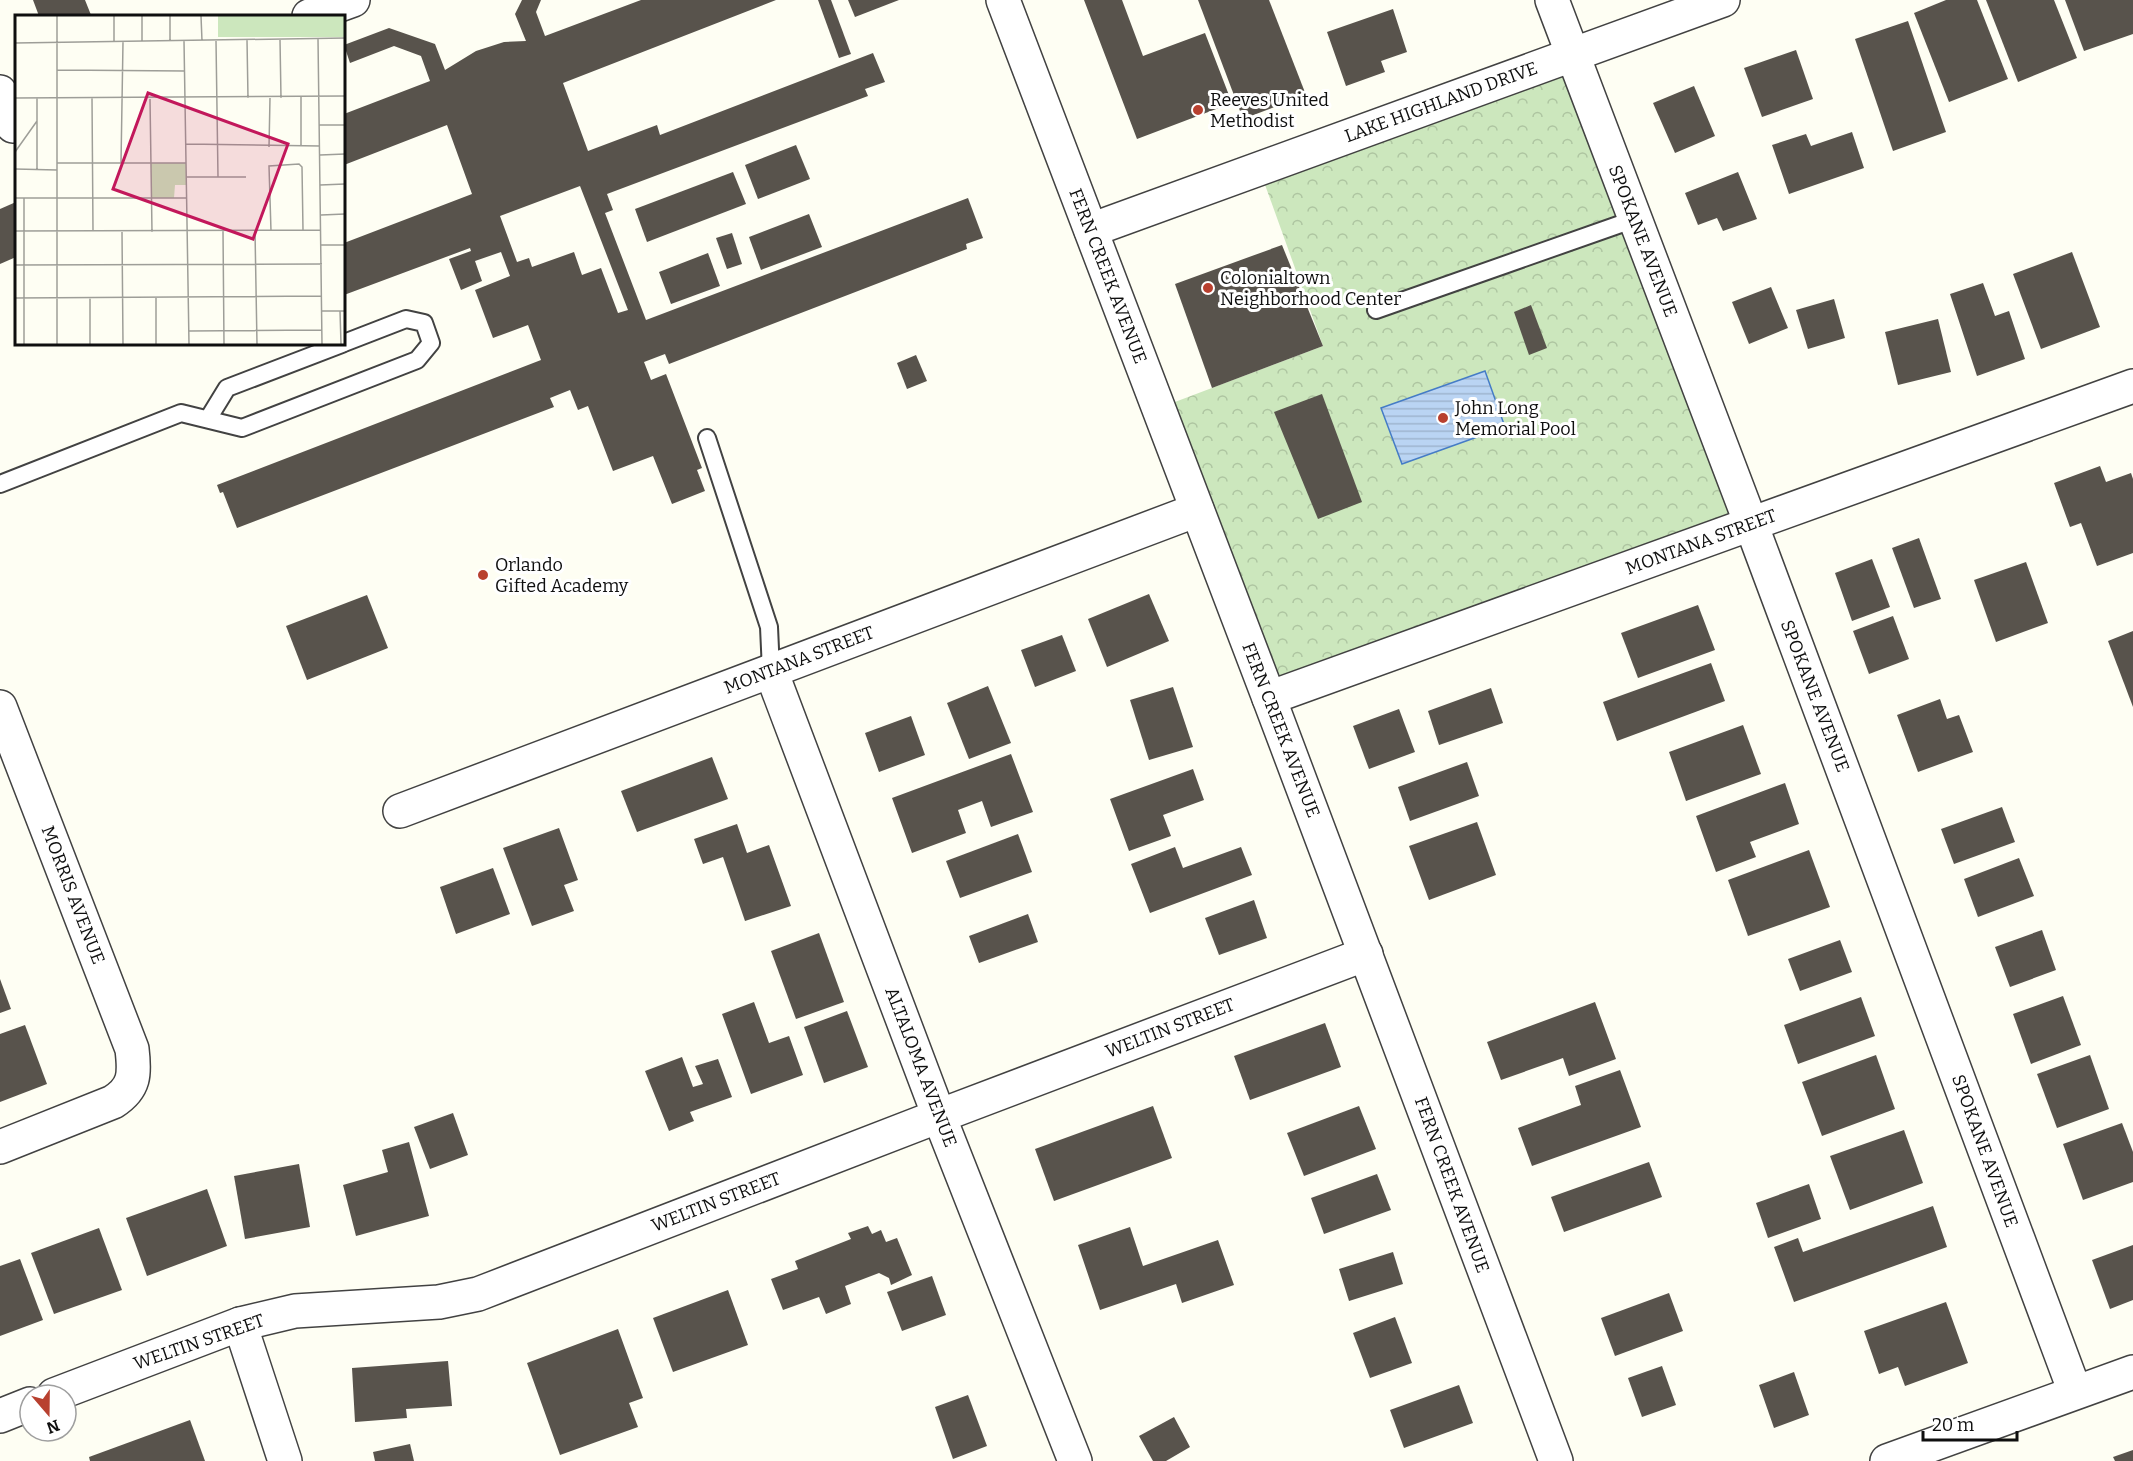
<svg xmlns="http://www.w3.org/2000/svg" width="2133" height="1461" viewBox="0 0 2133 1461" font-family="Bitter,serif">
  <style>
    .park { fill: url(#park-crowns) }
    .water { fill: url(#water-rules); stroke: #457cc6; stroke-width: 1.5 }
    .building { fill: #58534c; fill-rule: evenodd }
    .lines { fill: none; stroke-linecap: round; stroke-linejoin: round }
    .service-casing { stroke: #424242; stroke-width: 20 }
    .minor-casing { stroke: #424242; stroke-width: 36 }
    .tertiary-casing { stroke: #424242; stroke-width: 36 }
    .service { stroke: #fff; stroke-width: 16 }
    .minor { stroke: #fff; stroke-width: 33 }
    .tertiary { stroke: #fff; stroke-width: 33 }
    .poi-dot { fill: #b8402f; stroke: #fff; stroke-width: 2 }
    .labels { text-anchor: middle; stroke-width: 6; stroke-linejoin: round; paint-order: stroke }
    .poi-label { font-size: 18px; fill: #0f0f0f; stroke: #fff; text-anchor: start }
    .street-label { font-size: 18px; fill: #0f0f0f; stroke: #fff }
    .inset-road { fill: none; stroke: #9e9e98; stroke-width: 1.5 }
    .view { fill: #c2185b; fill-opacity: 0.15; stroke: #c2185b; stroke-width: 3 }
    .inset-edge { fill: none; stroke: #0f0f0f; stroke-width: 3 }
  </style>
  <defs>
    <pattern id="park-crowns" width="20" height="18" patternUnits="userSpaceOnUse" patternTransform="scale(1.5)"><rect width="20" height="18" fill="#cce7bd"/><path d="M2 6a3 3 0 1 1 6 0M12 15a3 3 0 1 1 6 0" fill="none" stroke="#aec5a1"/></pattern>
    <pattern id="water-rules" width="6" height="5" patternUnits="userSpaceOnUse" patternTransform="scale(1.5)"><rect width="6" height="5" fill="#bad4f3"/><path d="M0 2.5h6" fill="none" stroke="#9fb5cf"/></pattern>
  </defs>
  <rect width="100%" height="100%" fill="#fefef3"/>
  <!-- park -->
  <polygon class="park" points="1572,54 1751,524 1269,698 1159,408 1323,346 1259,168"/>
  <!-- water -->
  <polygon class="water" points="1485,371 1505,427 1402,464 1381,408"/>
  <!-- building -->
  <g class="building">
    <polygon points="33,0 85,0 91,15 86,16 39,16"/>
    <path d="M522 0H541L536 12 545 36 641 0H776L563 83 588 151 657 125 660 135 873 53 885 82 865 89 868 96 607 194 613 210 605 213 646 320 968 198 983 238 966 244 967 249 669 364 665 354 644 362 651 380 666 374 702 468 697 470 705 491 672 504 653 456 613 471 588 406 578 410 570 390 550 398 554 407 237 528 223 492 220 493 217 485 541 360 528 325 493 338 475 290 510 276 501 252 475 261 482 281 461 290 449 259 471 251 470 248 344 295V243L472 194 447 125 344 165V114L430 81 421 56 394 46 350 63 344 45 389 28 435 44 445 70 476 51 504 42 526 41 515 14ZM580 186 628 310 618 313 601 268 582 275 574 252 532 267 529 258 517 262 500 216Z"/>
    <polygon points="818,0 831,0 851,54 839,58"/>
    <polygon points="848,0 899,0 855,17"/>
    <polygon points="1084,0 1122,0 1143,56 1205,33 1232,103 1137,139"/>
    <polygon points="1198,0 1269,0 1306,95 1243,119"/>
    <polygon points="1946,0 1977,0 2008,79 1949,102 1914,13"/>
    <polygon points="1986,0 2054,0 2077,58 2018,82"/>
    <polygon points="2065,0 2133,0 2133,34 2084,51"/>
    <polygon points="1393,9 1407,52 1381,61 1385,72 1346,86 1327,32"/>
    <polygon points="1908,21 1946,132 1893,151 1855,39"/>
    <polygon points="1796,50 1813,99 1762,117 1744,68"/>
    <polygon points="1694,86 1715,136 1675,153 1653,103"/>
    <polygon points="1852,132 1864,168 1789,194 1772,145 1806,134 1811,146"/>
    <polygon points="796,145 810,179 758,199 745,165"/>
    <polygon points="733,172 746,204 647,242 635,209"/>
    <polygon points="1738,172 1757,219 1723,231 1717,218 1698,225 1685,193"/>
    <polygon points="16,202 16,257 0,264 0,209"/>
    <polygon points="809,214 822,247 761,270 749,237"/>
    <polygon points="732,233 742,264 727,269 716,238"/>
    <polygon points="1282,245 1323,346 1212,388 1175,284"/>
    <polygon points="2072,252 2100,327 2041,349 2013,274"/>
    <polygon points="708,253 720,286 671,304 659,272"/>
    <polygon points="1983,283 1995,316 2009,311 2025,359 1977,376 1950,294"/>
    <polygon points="1771,287 1788,328 1749,344 1732,302"/>
    <polygon points="1834,299 1845,338 1808,349 1796,310"/>
    <polygon points="1531,305 1547,348 1529,355 1514,312"/>
    <polygon points="1938,319 1951,372 1898,385 1885,332"/>
    <polygon points="916,355 927,381 907,389 897,363"/>
    <polygon points="1322,394 1362,502 1318,519 1274,412"/>
    <polygon points="2100,466 2106,482 2131,473 2133,479 2133,553 2097,566 2081,523 2070,527 2054,483"/>
    <polygon points="1919,538 1941,599 1914,608 1892,548"/>
    <polygon points="1872,559 1890,607 1852,621 1835,573"/>
    <polygon points="2026,562 2048,623 1996,642 1974,580"/>
    <polygon points="1149,594 1169,641 1107,667 1088,619"/>
    <polygon points="367,595 388,648 307,680 286,626"/>
    <polygon points="1698,605 1715,650 1638,678 1621,633"/>
    <polygon points="1893,616 1909,659 1869,674 1853,631"/>
    <polygon points="2133,631 2133,707 2108,641"/>
    <polygon points="1062,635 1076,671 1035,687 1021,650"/>
    <polygon points="1711,663 1725,701 1617,741 1603,702"/>
    <polygon points="988,686 1011,743 969,759 947,703"/>
    <polygon points="1173,687 1193,747 1149,760 1130,700"/>
    <polygon points="1491,688 1503,723 1439,745 1428,711"/>
    <polygon points="1940,699 1947,719 1959,715 1973,752 1918,772 1897,715"/>
    <polygon points="1399,709 1415,752 1369,769 1353,726"/>
    <polygon points="911,716 925,755 879,772 865,733"/>
    <polygon points="1743,725 1761,774 1686,801 1669,752"/>
    <polygon points="1011,754 1033,812 991,827 982,801 958,810 966,833 912,853 892,798"/>
    <polygon points="712,757 728,799 637,832 621,791"/>
    <polygon points="1467,762 1479,796 1410,821 1398,787"/>
    <polygon points="1193,769 1204,800 1163,815 1171,836 1129,851 1110,799"/>
    <polygon points="1785,783 1799,824 1750,842 1756,857 1716,872 1696,816"/>
    <polygon points="2002,807 2015,842 1954,864 1941,829"/>
    <polygon points="1477,822 1496,875 1429,900 1409,846"/>
    <polygon points="737,824 747,853 769,845 791,906 745,921 723,857 703,864 694,839"/>
    <polygon points="559,828 578,880 564,885 574,911 532,926 503,848"/>
    <polygon points="1018,834 1032,872 960,898 946,861"/>
    <polygon points="1175,847 1183,868 1241,847 1252,875 1150,913 1131,864"/>
    <polygon points="1809,850 1830,907 1748,936 1728,880"/>
    <polygon points="2019,858 2034,896 1978,917 1964,879"/>
    <polygon points="493,868 510,914 456,934 440,887"/>
    <polygon points="1254,900 1267,938 1219,955 1205,918"/>
    <polygon points="1028,914 1038,942 979,963 969,936"/>
    <polygon points="2042,930 2056,970 2010,987 1995,947"/>
    <polygon points="819,933 844,1002 796,1019 771,951"/>
    <polygon points="1840,940 1852,972 1800,991 1788,959"/>
    <polygon points="0,979 11,1009 0,1013"/>
    <polygon points="2063,996 2081,1045 2031,1064 2013,1014"/>
    <polygon points="1861,997 1875,1036 1798,1064 1784,1025"/>
    <polygon points="754,1002 769,1043 789,1036 803,1075 751,1094 722,1014"/>
    <polygon points="1595,1002 1616,1059 1569,1076 1563,1058 1501,1080 1487,1042"/>
    <polygon points="847,1011 868,1067 824,1083 804,1027"/>
    <polygon points="1325,1023 1341,1067 1250,1100 1234,1056"/>
    <polygon points="25,1025 47,1084 0,1102 0,1034"/>
    <polygon points="1876,1055 1895,1109 1822,1136 1802,1082"/>
    <polygon points="2090,1055 2109,1109 2057,1128 2037,1074"/>
    <polygon points="682,1057 693,1087 703,1084 695,1066 718,1059 732,1097 690,1112 694,1121 669,1131 645,1071"/>
    <polygon points="1620,1070 1641,1127 1532,1166 1518,1128 1581,1105 1575,1086"/>
    <polygon points="1153,1106 1172,1158 1054,1201 1035,1149"/>
    <polygon points="1359,1106 1376,1149 1304,1176 1287,1133"/>
    <polygon points="453,1113 468,1155 430,1169 414,1127"/>
    <polygon points="2122,1123 2133,1152 2133,1182 2083,1200 2063,1144"/>
    <polygon points="1904,1130 1923,1183 1850,1210 1830,1156"/>
    <polygon points="409,1142 429,1216 356,1236 343,1185 388,1172 382,1150"/>
    <polygon points="1649,1162 1662,1197 1564,1232 1551,1197"/>
    <polygon points="299,1164 310,1227 245,1239 234,1176"/>
    <polygon points="1377,1174 1391,1210 1324,1234 1311,1198"/>
    <polygon points="1809,1184 1821,1219 1768,1238 1756,1203"/>
    <polygon points="207,1189 227,1246 147,1276 126,1218"/>
    <polygon points="1933,1206 1947,1247 1794,1302 1774,1247 1798,1238 1803,1252"/>
    <polygon points="868,1226 872,1234 881,1230 886,1242 897,1238 912,1275 891,1285 889,1278 879,1273 845,1286 851,1304 826,1314 819,1297 783,1310 771,1279 798,1269 795,1261 851,1239 848,1233"/>
    <polygon points="1130,1227 1143,1266 1218,1240 1234,1285 1182,1303 1176,1284 1100,1310 1078,1245"/>
    <polygon points="99,1228 122,1290 54,1314 31,1253"/>
    <polygon points="2133,1245 2133,1300 2110,1309 2092,1260"/>
    <polygon points="1393,1252 1403,1284 1349,1301 1339,1269"/>
    <polygon points="20,1259 43,1320 0,1336 0,1266"/>
    <polygon points="932,1276 946,1315 902,1331 887,1292"/>
    <polygon points="728,1290 748,1345 673,1372 653,1318"/>
    <polygon points="1669,1293 1683,1331 1615,1356 1601,1318"/>
    <polygon points="1946,1302 1968,1363 1905,1386 1898,1367 1879,1374 1864,1331"/>
    <polygon points="1395,1317 1412,1363 1370,1378 1353,1333"/>
    <polygon points="618,1329 643,1398 629,1403 638,1427 560,1455 527,1363"/>
    <polygon points="448,1361 452,1406 406,1409 407,1418 355,1422 352,1368"/>
    <polygon points="1662,1366 1676,1405 1642,1417 1628,1378"/>
    <polygon points="1794,1372 1809,1415 1774,1428 1759,1385"/>
    <polygon points="1459,1385 1473,1423 1404,1448 1390,1410"/>
    <polygon points="968,1395 987,1446 953,1459 935,1407"/>
    <polygon points="1174,1417 1190,1447 1166,1461 1153,1461 1139,1436"/>
    <polygon points="190,1420 205,1461 90,1461 89,1457"/>
    <polygon points="410,1444 414,1461 375,1461 373,1452"/>
    <polygon points="2133,1450 2133,1461 2115,1461 2113,1457"/>
  </g>
  <g class="lines">
    <defs>
      <g id="service">
        <polyline points="1376,310 1635,219"/>
        <polyline points="208,419 227,388 342,344"/>
        <polyline points="707,438 769,627 771,671"/>
        <polyline points="0,484 181,413 242,428 417,360 431,343 424,323 406,319 344,343"/>
      </g>
      <g id="minor">
        <polyline points="1552,0 1751,524 2075,1392"/>
        <polyline points="309,16 353,0"/>
        <polyline points="0,92 13,126"/>
        <polyline points="1091,230 1723,0"/>
        <polyline points="771,671 939,1116 1075,1461"/>
        <polyline points="1269,698 2133,386"/>
        <path d="M0 707 132 1049C135 1074 135 1088 113 1102L0 1147"/>
        <polyline points="400,811 1197,510"/>
        <polyline points="240,1324 285,1461"/>
        <polyline points="54,1395 240,1324 295,1311 439,1302 478,1294 939,1116 1366,954"/>
        <polyline points="0,1416 30,1404"/>
      </g>
      <g id="tertiary">
        <polyline points="1003,0 1269,698 1556,1461"/>
        <polyline points="1887,1461 2133,1372"/>
      </g>
    </defs>
    <!-- service casing -->
    <use href="#service" class="service-casing"/>
    <!-- minor casing -->
    <use href="#minor" class="minor-casing"/>
    <!-- tertiary casing -->
    <use href="#tertiary" class="tertiary-casing"/>
    <!-- service -->
    <use href="#service" class="service"/>
    <!-- minor -->
    <use href="#minor" class="minor"/>
    <!-- tertiary -->
    <use href="#tertiary" class="tertiary"/>
  </g>
  <!-- markers -->
  <g class="poi-dot">
    <circle cx="1198" cy="110" r="6"/>
    <circle cx="1208" cy="288" r="6"/>
    <circle cx="1443" cy="418" r="6"/>
    <circle cx="483" cy="575" r="6"/>
  </g>
  <g class="labels">
    <!-- poi labels -->
    <g class="poi-label">
      <text x="1210" y="106">Reeves United<tspan x="1210" dy="21">Methodist</tspan></text>
      <text x="1220" y="284">Colonialtown<tspan x="1220" dy="21">Neighborhood Center</tspan></text>
      <text x="1455" y="414">John Long<tspan x="1455" dy="21">Memorial Pool</tspan></text>
      <text x="495" y="571">Orlando<tspan x="495" dy="21">Gifted Academy</tspan></text>
    </g>
    <!-- street labels -->
    <g class="street-label">
      <text transform="translate(1441 102) rotate(-20)" y="6">LAKE HIGHLAND DRIVE</text>
      <text transform="translate(1643 241) rotate(69)" y="6">SPOKANE AVENUE</text>
      <text transform="translate(1108 276) rotate(69)" y="6">FERN CREEK AVENUE</text>
      <text transform="translate(1701 542) rotate(-20)" y="6">MONTANA STREET</text>
      <text transform="translate(799 660) rotate(-21)" y="6">MONTANA STREET</text>
      <text transform="translate(1815 696) rotate(69)" y="6">SPOKANE AVENUE</text>
      <text transform="translate(1281 730) rotate(69)" y="6">FERN CREEK AVENUE</text>
      <text transform="translate(73 895) rotate(69)" y="6">MORRIS AVENUE</text>
      <text transform="translate(1170 1028) rotate(-21)" y="6">WELTIN STREET</text>
      <text transform="translate(921 1067) rotate(69)" y="6">ALTALOMA AVENUE</text>
      <text transform="translate(1985 1151) rotate(70)" y="6">SPOKANE AVENUE</text>
      <text transform="translate(1452 1185) rotate(70)" y="6">FERN CREEK AVENUE</text>
      <text transform="translate(716 1202) rotate(-21)" y="6">WELTIN STREET</text>
      <text transform="translate(199 1342) rotate(-19)" y="6">WELTIN STREET</text>
    </g>
  </g>
  <!-- overview -->
  <g transform="translate(15 15)">
    <rect width="330" height="330" fill="#fefef3"/>
    <path d="M136 148H171L172 170H160L159 183H136Z" fill="#cce7bd"/>
    <path d="M203 1H330V22H203Z" fill="#cce7bd"/>
    <path class="inset-road" d="M99 1V27M127 1V26M155 1V26M186 1 187 26M303 24 307 329M232 25 233 83M265 25 266 83M169 26 174 329M201 26 203 162M0 28 330 23M42 55 170 56M0 83 330 81M22 83V154M77 83 78 216M135 84 137 217M304 110H330M171 129 305 131M286 131V82M254 132 255 83M0 137 22 106M305 140 330 139M42 148H171M106 148 108 27M0 154 42 155M172 162H231M305 170 330 169M0 183H172M306 200 330 199M0 216 306 215M208 216 209 329M240 216 242 329M256 216 254 151 284 149 287 152 288 215M107 217 108 329M306 230H330M0 250 307 249M0 283 307 281M75 283V329M141 283V329M307 296H330M325 296 326 329M174 316 307 315M9 329V183M42 329V1"/>
    <path class="view" d="M133 78 273 129 238 224 98 174Z"/>
    <rect width="330" height="330" class="inset-edge"/>
  </g>
  <!-- north arrow -->
  <g transform="translate(48 1413) rotate(160)"><circle r="28" fill="#ffffff" stroke="#9f9f9f" stroke-width="1.5"/>
  <path d="M0-4.5L10 22L0 15L-10 22Z" fill="#b8402f"/>
  <text y="-9" font-size="16" font-weight="bold" text-anchor="middle" fill="#0f0f0f">N</text>
  </g>
  <!-- scale -->
  <path d="M1923 1431v9h94v-9" fill="none" stroke="#0f0f0f" stroke-width="3"/>
  <text x="1932" y="1431" font-size="18" fill="#0f0f0f" stroke="#ffffff" stroke-width="4.5" paint-order="stroke">20 m</text>
</svg>
